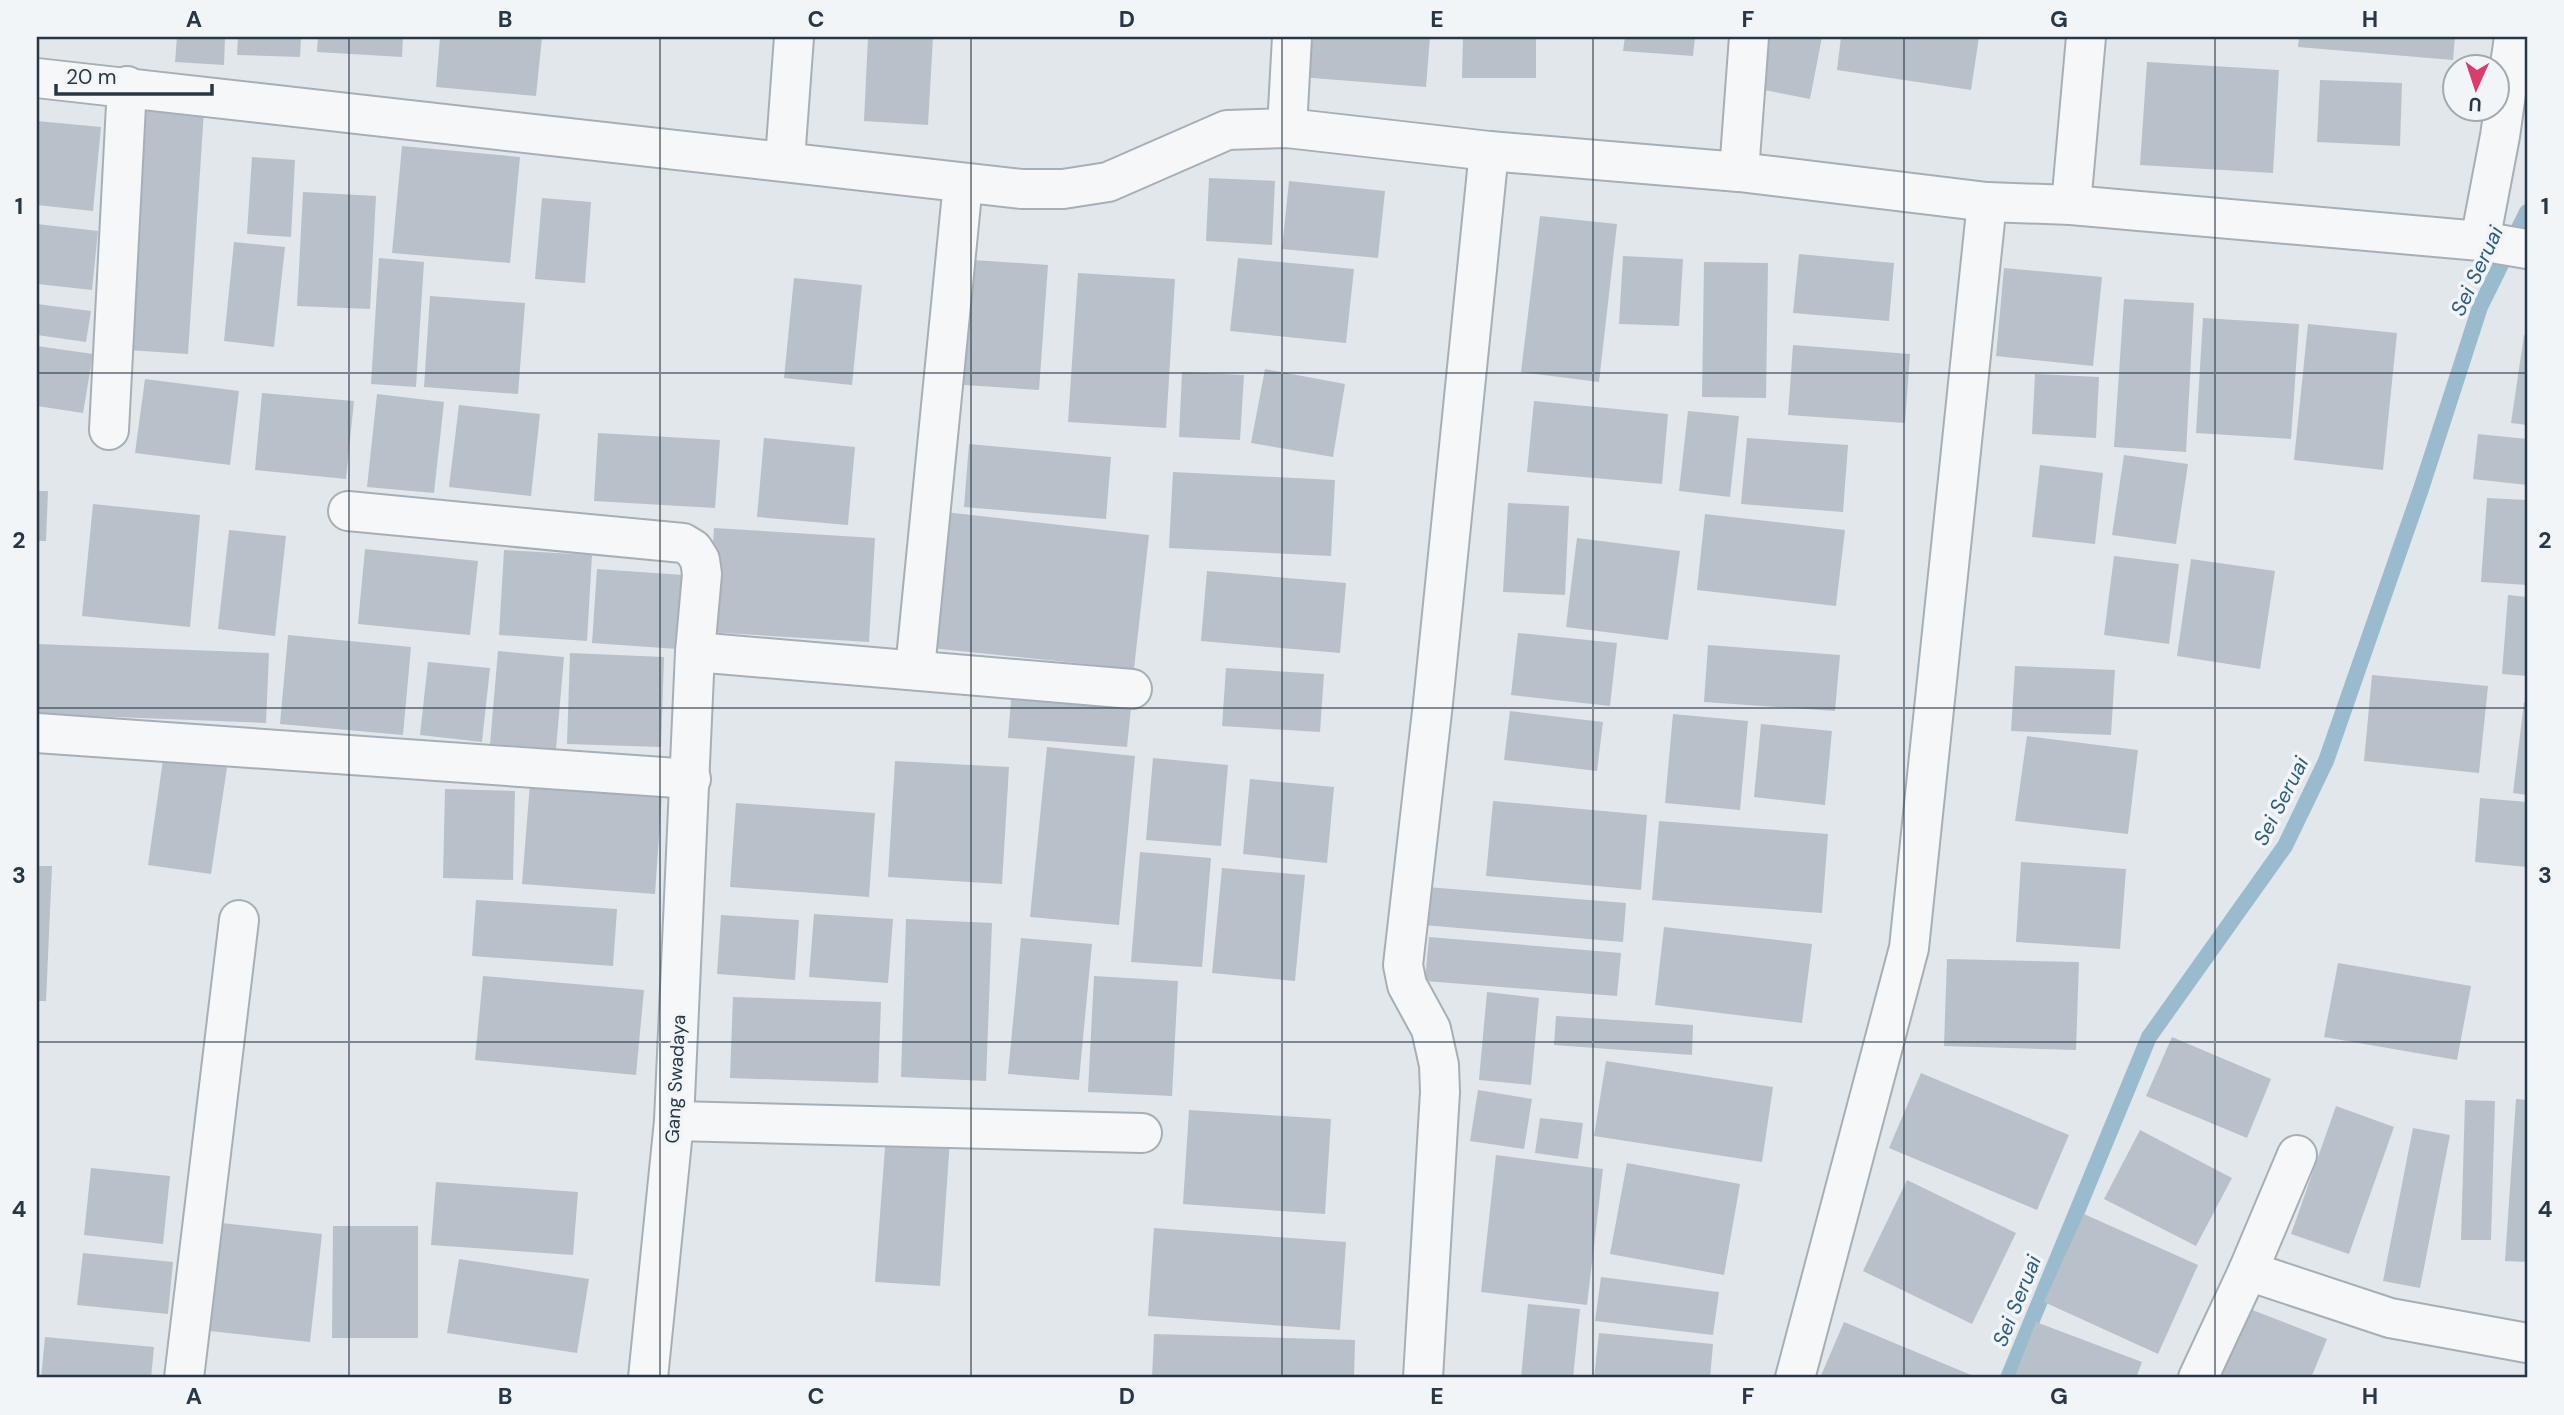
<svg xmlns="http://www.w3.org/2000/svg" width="2564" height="1415" viewBox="0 0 2564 1415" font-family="'DM Sans',sans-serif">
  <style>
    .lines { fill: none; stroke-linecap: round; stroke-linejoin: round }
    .stream { stroke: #9abbce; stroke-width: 16 }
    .building { fill: #b8c1c9 }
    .street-casing { stroke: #a6afb6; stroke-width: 42 }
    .street { stroke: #f5f7f9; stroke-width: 38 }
    .grid { fill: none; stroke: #283745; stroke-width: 2; stroke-opacity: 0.55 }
    .labels { text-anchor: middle; stroke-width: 7; stroke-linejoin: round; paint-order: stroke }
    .street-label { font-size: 19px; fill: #283745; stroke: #f1f5f8 }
    .water-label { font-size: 21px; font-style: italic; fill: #2f5d7c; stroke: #f1f5f8 }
    .neatline { fill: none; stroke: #283745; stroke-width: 2.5 }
    .grid-label { font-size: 23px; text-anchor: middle; font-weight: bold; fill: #283745 }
  </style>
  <rect width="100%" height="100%" fill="#e2e7eb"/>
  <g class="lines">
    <!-- stream -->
    <polyline class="stream" points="2008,1378 2149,1037 2285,846 2326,761 2421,489 2480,307 2527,212"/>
  </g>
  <!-- building -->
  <g class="building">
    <polygon points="177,37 225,37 224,65 175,62"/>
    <polygon points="238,37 301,37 300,57 237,55"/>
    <polygon points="318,37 403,37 402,57 317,52"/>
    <polygon points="440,37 542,37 536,96 436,87"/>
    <polygon points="868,37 933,37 928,125 864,121"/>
    <polygon points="1303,37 1430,37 1426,87 1300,77"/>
    <polygon points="1463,37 1536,37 1536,78 1462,78"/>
    <polygon points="1625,37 1695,37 1693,56 1623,51"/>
    <polygon points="1759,37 1822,37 1810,99 1749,87"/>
    <polygon points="1841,37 1979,37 1971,90 1837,70"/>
    <polygon points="2299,37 2455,37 2453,60 2298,47"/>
    <polygon points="2147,62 2279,70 2273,173 2140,165"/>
    <polygon points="2320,80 2402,83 2400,146 2317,142"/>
    <polygon points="144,108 204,111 188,354 128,350"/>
    <polygon points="37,121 101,127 93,211 37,205"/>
    <polygon points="402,146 520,157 510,263 392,253"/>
    <polygon points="252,157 295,160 291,237 247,234"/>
    <polygon points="1209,178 1275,181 1272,245 1206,241"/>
    <polygon points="1289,181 1385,191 1378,258 1282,249"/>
    <polygon points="303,192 376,196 370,309 297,306"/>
    <polygon points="542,198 591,202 585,283 535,279"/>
    <polygon points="1540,216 1617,224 1599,382 1521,372"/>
    <polygon points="37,224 98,231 92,290 37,284"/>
    <polygon points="234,242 285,247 274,347 224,341"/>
    <polygon points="1799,254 1894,263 1889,321 1793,313"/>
    <polygon points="1623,256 1683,259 1679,326 1619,324"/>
    <polygon points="379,258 424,262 416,387 371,384"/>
    <polygon points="1238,258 1354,269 1346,343 1230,331"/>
    <polygon points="958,259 1048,265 1039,390 949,384"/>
    <polygon points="1704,262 1768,263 1766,398 1702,397"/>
    <polygon points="2004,268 2102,277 2093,366 1996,356"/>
    <polygon points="1078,273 1175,279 1166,428 1068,422"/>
    <polygon points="794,278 862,285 852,385 784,378"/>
    <polygon points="430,296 525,303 518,394 424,387"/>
    <polygon points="2124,299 2194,303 2186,452 2114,447"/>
    <polygon points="37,304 91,311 86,342 37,335"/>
    <polygon points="2203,318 2299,324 2291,439 2196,433"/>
    <polygon points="2308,324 2397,333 2383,470 2294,460"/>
    <polygon points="2524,335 2527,336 2527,425 2511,423"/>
    <polygon points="1793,345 1910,354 1905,423 1788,415"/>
    <polygon points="37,346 93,354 83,413 37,406"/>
    <polygon points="1265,369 1345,384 1333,457 1251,443"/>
    <polygon points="1182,372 1244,375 1240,440 1179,437"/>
    <polygon points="2035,374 2099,377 2096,438 2032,434"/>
    <polygon points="145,379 239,391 230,465 135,453"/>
    <polygon points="262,393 354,401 346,479 255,470"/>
    <polygon points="377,394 444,402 434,493 367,487"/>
    <polygon points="1534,401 1668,414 1662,484 1527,472"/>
    <polygon points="459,405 540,414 531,496 449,487"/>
    <polygon points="1688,411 1739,416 1730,497 1679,491"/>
    <polygon points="598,433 720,440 715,508 594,501"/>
    <polygon points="2478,434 2527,439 2527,485 2473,479"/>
    <polygon points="764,438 855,447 848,525 757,517"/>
    <polygon points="1747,438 1848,445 1843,512 1741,504"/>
    <polygon points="969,444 1111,457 1106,519 964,507"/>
    <polygon points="2124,455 2188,464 2176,544 2112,535"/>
    <polygon points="2040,465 2103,473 2095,544 2032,537"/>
    <polygon points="1173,472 1335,480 1331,556 1169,548"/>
    <polygon points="37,491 48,491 46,541 37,541"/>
    <polygon points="2487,498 2527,500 2527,585 2481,582"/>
    <polygon points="1508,503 1569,506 1565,595 1503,592"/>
    <polygon points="93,504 200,515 190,627 82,616"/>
    <polygon points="945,512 1149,535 1134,669 930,648"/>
    <polygon points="1705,514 1845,530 1836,606 1697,590"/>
    <polygon points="714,528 875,538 869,642 707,632"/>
    <polygon points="229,530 286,536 275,636 218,629"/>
    <polygon points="1577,538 1680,551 1668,640 1566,627"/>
    <polygon points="365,549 478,561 470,635 358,624"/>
    <polygon points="504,550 592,555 587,641 499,635"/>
    <polygon points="2114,556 2179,564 2169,644 2104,635"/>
    <polygon points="2191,559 2275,571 2260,669 2177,656"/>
    <polygon points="597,569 683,575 677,649 592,643"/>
    <polygon points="1207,571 1346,583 1340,653 1201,641"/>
    <polygon points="2508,595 2527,597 2527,676 2502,674"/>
    <polygon points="1518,633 1617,643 1610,706 1511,695"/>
    <polygon points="288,635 411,647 403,735 280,724"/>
    <polygon points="37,644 269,653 266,723 37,714"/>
    <polygon points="1708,645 1840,655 1835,711 1704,702"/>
    <polygon points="498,651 564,657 556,749 490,744"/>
    <polygon points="570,653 664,657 661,747 567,744"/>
    <polygon points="428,662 490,668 482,742 420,735"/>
    <polygon points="2015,666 2115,670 2111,735 2011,731"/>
    <polygon points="1226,668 1324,674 1320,732 1222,726"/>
    <polygon points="2372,675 2488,686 2479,773 2364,761"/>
    <polygon points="1012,688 1132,698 1127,747 1008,738"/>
    <polygon points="2524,702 2527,702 2527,795 2513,793"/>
    <polygon points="1510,711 1603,722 1597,771 1504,760"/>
    <polygon points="1673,714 1748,721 1740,810 1665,803"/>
    <polygon points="1761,724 1832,731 1825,805 1754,797"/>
    <polygon points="2027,736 2138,750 2128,834 2015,821"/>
    <polygon points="1047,747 1135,756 1119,925 1030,917"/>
    <polygon points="164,753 228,761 211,874 148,865"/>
    <polygon points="1153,758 1228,765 1221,846 1146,840"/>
    <polygon points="895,761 1009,767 1002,884 888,877"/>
    <polygon points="1250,779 1334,787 1327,863 1243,854"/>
    <polygon points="530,783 662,793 655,894 522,884"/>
    <polygon points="445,789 515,791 513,880 443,878"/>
    <polygon points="2480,798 2527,802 2527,867 2475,862"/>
    <polygon points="1493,801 1647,815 1641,890 1486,876"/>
    <polygon points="736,803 875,813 869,897 730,887"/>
    <polygon points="1659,821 1828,834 1822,913 1652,900"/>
    <polygon points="1140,852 1211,858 1202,967 1131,962"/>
    <polygon points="2021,862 2126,869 2120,949 2016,942"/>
    <polygon points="37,866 52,866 46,1001 37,1001"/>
    <polygon points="1222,868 1305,875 1295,981 1212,973"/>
    <polygon points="1427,887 1626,903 1623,942 1423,925"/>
    <polygon points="476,900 617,909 613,966 472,956"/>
    <polygon points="814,914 893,919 888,983 809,977"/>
    <polygon points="721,915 799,920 795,980 717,974"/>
    <polygon points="906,919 992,923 986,1081 901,1077"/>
    <polygon points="1664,927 1812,944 1802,1023 1655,1005"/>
    <polygon points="1429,937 1621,953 1617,996 1425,981"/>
    <polygon points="1021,938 1092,944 1079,1080 1008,1074"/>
    <polygon points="1947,959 2079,962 2076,1050 1944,1046"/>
    <polygon points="2338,963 2471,986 2457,1060 2324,1037"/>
    <polygon points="483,976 644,990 636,1075 475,1060"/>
    <polygon points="1094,976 1178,981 1172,1096 1088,1092"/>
    <polygon points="1487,992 1539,998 1531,1085 1479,1080"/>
    <polygon points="733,997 881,1002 878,1083 730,1078"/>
    <polygon points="1556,1016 1693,1025 1692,1055 1554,1045"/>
    <polygon points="2172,1037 2271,1079 2247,1138 2146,1096"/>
    <polygon points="1606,1061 1773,1087 1762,1162 1594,1136"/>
    <polygon points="1921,1073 2069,1135 2037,1210 1889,1148"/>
    <polygon points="1478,1090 1532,1099 1524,1149 1470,1141"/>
    <polygon points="2516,1099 2527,1100 2527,1262 2505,1261"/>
    <polygon points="2465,1100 2495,1101 2491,1240 2461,1240"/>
    <polygon points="2336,1106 2394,1127 2349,1254 2291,1234"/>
    <polygon points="1189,1110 1331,1119 1325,1214 1183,1204"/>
    <polygon points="1540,1118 1583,1123 1578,1159 1535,1153"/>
    <polygon points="2413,1128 2450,1135 2420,1288 2383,1281"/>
    <polygon points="2140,1130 2232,1178 2196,1246 2104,1199"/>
    <polygon points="886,1134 950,1139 940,1286 875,1282"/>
    <polygon points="1496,1155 1603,1169 1587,1305 1481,1292"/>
    <polygon points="1627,1163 1740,1184 1724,1275 1610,1254"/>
    <polygon points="91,1168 170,1176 163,1244 84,1235"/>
    <polygon points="1907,1180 2016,1233 1972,1324 1863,1271"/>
    <polygon points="436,1182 578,1192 573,1255 431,1245"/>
    <polygon points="2084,1214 2198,1265 2158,1354 2044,1302"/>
    <polygon points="212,1222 322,1234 310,1342 200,1330"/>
    <polygon points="333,1226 418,1226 418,1338 332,1338"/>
    <polygon points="1154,1228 1346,1242 1340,1330 1148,1316"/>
    <polygon points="83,1253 173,1262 168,1314 77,1305"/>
    <polygon points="459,1259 589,1279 577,1353 447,1333"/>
    <polygon points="1601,1277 1719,1292 1713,1335 1595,1321"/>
    <polygon points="1528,1304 1580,1309 1573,1378 1521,1378"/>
    <polygon points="2242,1306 2327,1339 2311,1378 2213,1378"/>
    <polygon points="1844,1322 1971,1375 1969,1378 1820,1378"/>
    <polygon points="2036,1322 2142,1362 2136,1378 2014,1378"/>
    <polygon points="1599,1333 1713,1344 1710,1378 1594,1378"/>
    <polygon points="1154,1334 1355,1340 1354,1378 1152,1378"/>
    <polygon points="45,1337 154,1347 151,1378 41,1378"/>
  </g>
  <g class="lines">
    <defs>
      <g id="street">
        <polyline points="37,78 1022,189 1063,189 1108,182 1227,130 1287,128 1489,151 1739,172 1987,202 2071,205 2480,241 2527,249"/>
        <polyline points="1287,128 1292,37"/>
        <polyline points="785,160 794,37"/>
        <polyline points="1739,172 1749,37"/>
        <polyline points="2071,205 2086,37"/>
        <polyline points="2480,241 2500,136 2514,37"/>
        <polyline points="109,430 127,86"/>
        <polyline points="348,511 683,543 693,549 700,560 702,574 695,652 674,1121 648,1378"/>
        <polyline points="695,652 1132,689"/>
        <polyline points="915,669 963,183"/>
        <polyline points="37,733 691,779"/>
        <polyline points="674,1121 1142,1133"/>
        <polyline points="2248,1271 2297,1155"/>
        <polyline points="184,1378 239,920"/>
        <polyline points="1423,1378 1440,1092 1439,1065 1431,1029 1407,985 1403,965 1433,703 1489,151"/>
        <polyline points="1795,1378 1909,948 1987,202"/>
        <polyline points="2198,1378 2248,1271 2390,1318 2527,1343"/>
      </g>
    </defs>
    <!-- street casing -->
    <use href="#street" class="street-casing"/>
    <!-- street -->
    <use href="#street" class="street"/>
  </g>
  <!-- grid -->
  <path class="grid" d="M349 37V1378M660 37V1378M971 37V1378M1282 37V1378M1593 37V1378M1904 37V1378M2215 37V1378M37 373H2527M37 708H2527M37 1042H2527"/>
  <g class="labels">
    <!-- street labels -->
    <g class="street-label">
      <text transform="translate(675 1079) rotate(-87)" y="7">Gang Swadaya</text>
    </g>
    <!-- water labels -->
    <g class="water-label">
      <text transform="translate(2477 271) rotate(-65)" y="7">Sei Seruai</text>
      <text transform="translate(2281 801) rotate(-63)" y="7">Sei Seruai</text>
      <text transform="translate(2017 1301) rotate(-68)" y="7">Sei Seruai</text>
    </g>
  </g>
  <!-- border -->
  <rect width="2564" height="1415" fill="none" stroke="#f1f5f8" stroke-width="77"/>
  <!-- north arrow -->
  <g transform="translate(2476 88) rotate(183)"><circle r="33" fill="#f1f5f8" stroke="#a1a9b0" stroke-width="2"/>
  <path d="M0-5L12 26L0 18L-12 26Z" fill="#d93d6c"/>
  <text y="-10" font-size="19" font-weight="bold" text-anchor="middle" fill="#283745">U</text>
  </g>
  <!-- scale -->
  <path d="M56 84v10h156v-10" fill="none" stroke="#283745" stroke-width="3.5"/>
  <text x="66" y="84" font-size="21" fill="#283745" stroke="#f1f5f8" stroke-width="5" paint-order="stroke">20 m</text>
  <rect x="38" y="38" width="2488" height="1338" class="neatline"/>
  <g class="grid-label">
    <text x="194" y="27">A</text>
    <text x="505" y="27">B</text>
    <text x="816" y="27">C</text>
    <text x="1127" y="27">D</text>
    <text x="1437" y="27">E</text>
    <text x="1748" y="27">F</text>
    <text x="2059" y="27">G</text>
    <text x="2370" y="27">H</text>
    <text x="19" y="214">1</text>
    <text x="2545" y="214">1</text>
    <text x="19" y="548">2</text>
    <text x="2545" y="548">2</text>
    <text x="19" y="883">3</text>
    <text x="2545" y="883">3</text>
    <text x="19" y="1217">4</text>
    <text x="2545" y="1217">4</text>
    <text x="194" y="1404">A</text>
    <text x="505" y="1404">B</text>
    <text x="816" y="1404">C</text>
    <text x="1127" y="1404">D</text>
    <text x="1437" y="1404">E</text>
    <text x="1748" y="1404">F</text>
    <text x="2059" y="1404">G</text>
    <text x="2370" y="1404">H</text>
  </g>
</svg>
